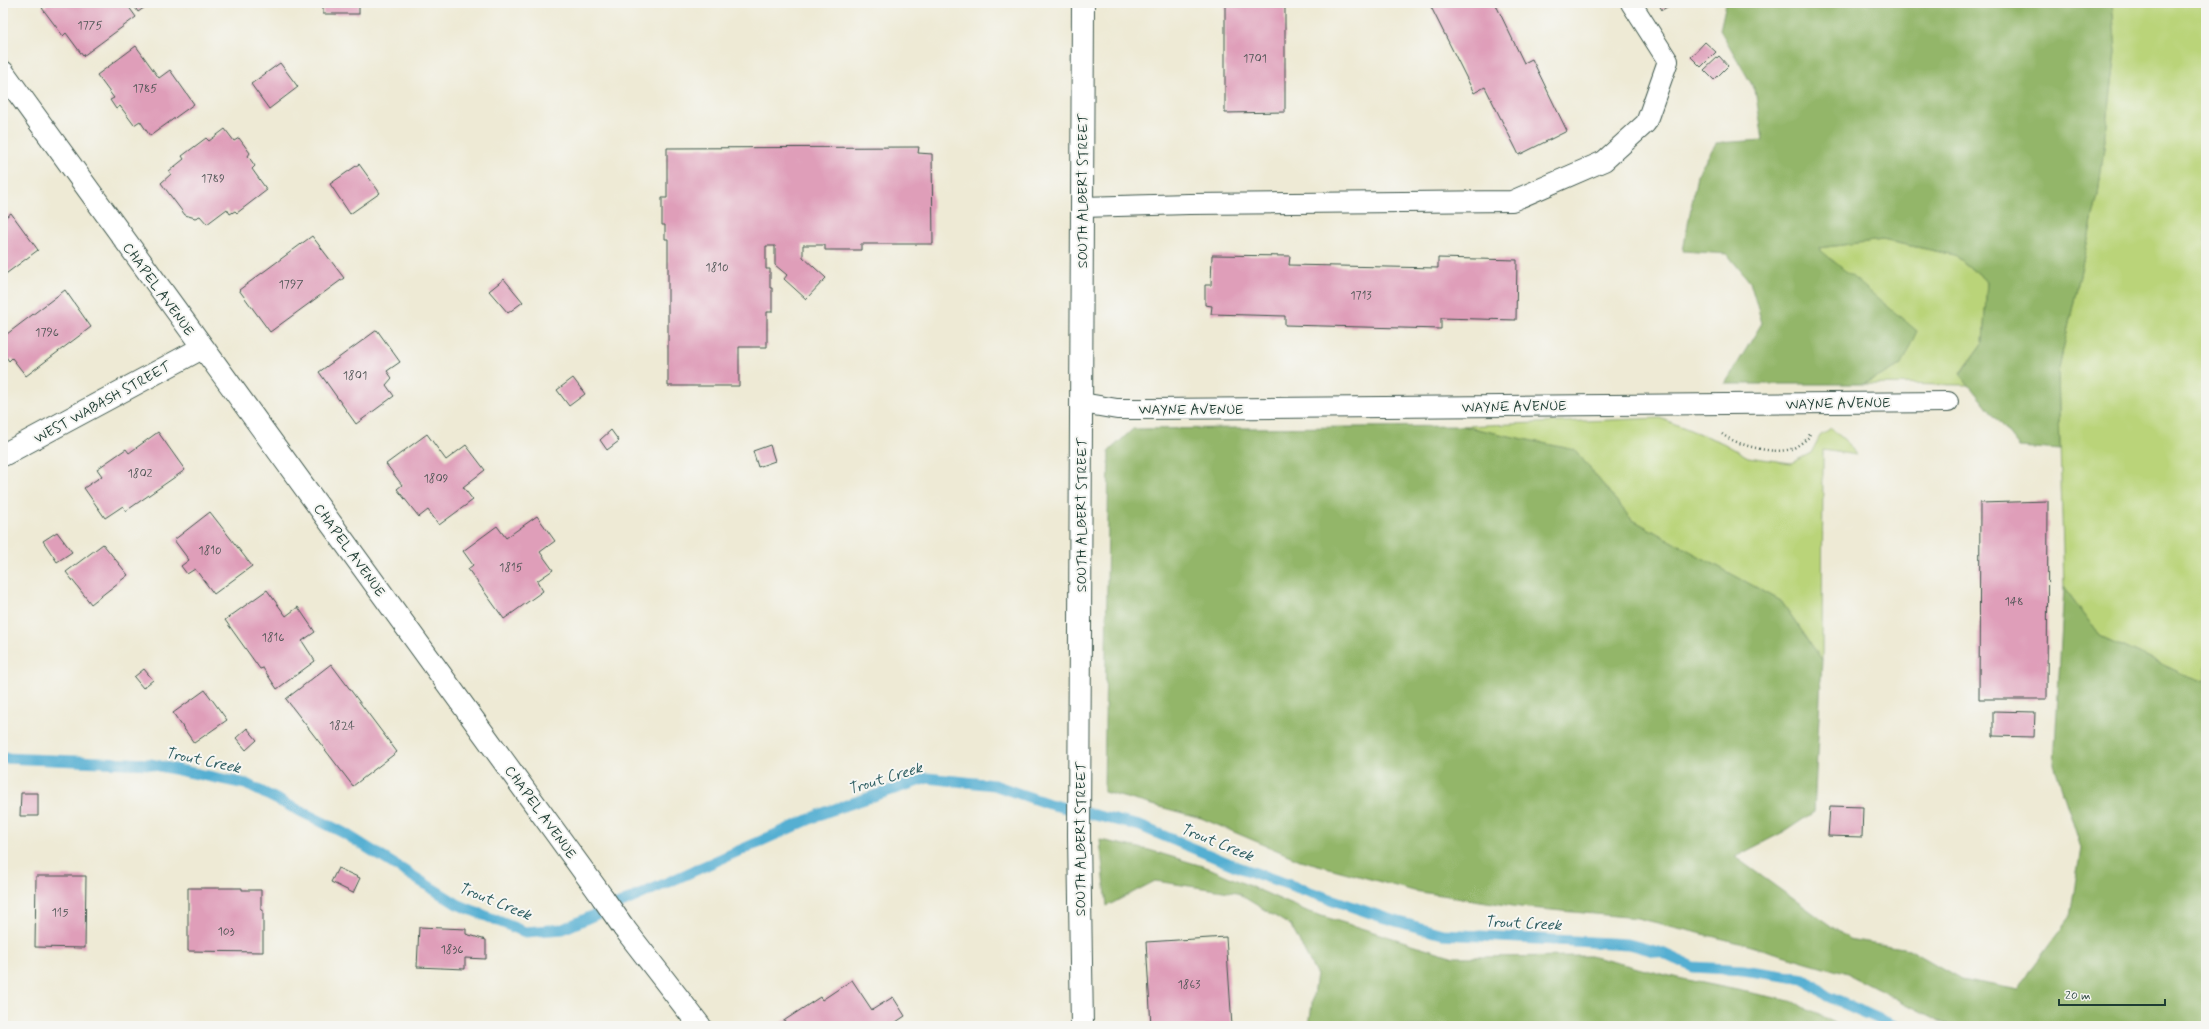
<svg xmlns="http://www.w3.org/2000/svg" width="2209" height="1029" viewBox="0 0 2209 1029" font-family="Mynerve,sans-serif">
  <style>
    .green { fill: #bad479; stroke: #6c8856 }
    .forest { fill: #93b669; stroke: #597a4e }
    .lines { fill: none; stroke-linecap: round; stroke-linejoin: round }
    .stream { stroke: #54afd2; stroke-width: 11 }
    .building { fill: #df9eb9 }
    .lane-casing { stroke: #3e574c; stroke-width: 22 }
    .street-casing { stroke: #3e574c; stroke-width: 24 }
    .secondary-casing { stroke: #3e574c; stroke-width: 24 }
    .path { stroke: #3e574c; stroke-width: 2.5; stroke-dasharray: 1 3; stroke-linecap: butt }
    .lane { stroke: #fff; stroke-width: 20 }
    .street { stroke: #fff; stroke-width: 22 }
    .secondary { stroke: #fff; stroke-width: 22 }
    .labels { text-anchor: middle; stroke-width: 4; stroke-linejoin: round; paint-order: stroke }
    .number-label { font-size: 12px; fill: #4f5555 }
    .street-label { font-size: 14px; fill: #1f3d34; stroke: #f6f6f2 }
    .water-label { font-size: 15px; font-style: italic; fill: #2f5f63; stroke: #f6f6f2 }
  </style>
  <rect width="100%" height="100%" fill="#f6f6f2"/>
  <filter id="ink" filterUnits="userSpaceOnUse"><feTurbulence type="fractalNoise" baseFrequency=".025" numOctaves="2"/><feDisplacementMap in="SourceGraphic" scale="8" xChannelSelector="R" yChannelSelector="G"/><feConvolveMatrix kernelMatrix="1 2 1 2 8 2 1 2 1" color-interpolation-filters="sRGB"/></filter>
  <filter id="wash" filterUnits="userSpaceOnUse"><feTurbulence type="fractalNoise" baseFrequency=".012" numOctaves="4" result="noise"/><feDisplacementMap in="SourceGraphic" scale="16" xChannelSelector="R" yChannelSelector="G"/><feGaussianBlur stdDeviation="0.9" result="paint"/><feColorMatrix in="noise" values="0 0 0 0 0 0 0 0 0 0 0 0 0 0 0 0 0 1.4 0 .05"/><feComposite in="paint" operator="in"/></filter>
  <g filter="url(#wash)">
    <rect width="100%" height="100%" fill="#eeead5"/>
    <!-- green -->
    <g class="green">
      <polygon points="2112,3 2206,3 2206,682 2183,674 2100,636 2064,587 2058,372 2098,195 2116,52"/>
      <polygon points="1882,240 1955,255 1987,282 1983,342 1960,373 1969,385 1864,384 1901,365 1818,248"/>
      <polygon points="1660,418 1723,443 1748,457 1791,463 1811,453 1820,436 1831,428 1849,444 1856,455 1823,450 1822,660 1781,601 1631,519 1575,450 1462,426"/>
    </g>
    <!-- forest -->
    <g class="forest">
      <polygon points="1726,3 2112,3 2116,52 2098,195 2058,372 2060,450 2019,447 1960,374 1983,342 1987,282 1955,255 1882,240 1818,248 1917,331 1901,365 1864,384 1725,384 1762,323 1750,282 1727,254 1683,251 1697,175 1716,143 1763,140 1755,90 1720,30"/>
      <polygon points="1462,426 1575,450 1631,519 1781,601 1822,660 1814,812 1787,830 1735,857 1849,939 1909,949 1961,979 2019,990 2032,968 2070,917 2081,848 2054,764 2064,587 2100,636 2183,674 2206,682 2206,1026 1949,1026 1848,974 1748,945 1637,918 1520,907 1414,891 1300,860 1201,818 1104,792 1109,451 1133,429"/>
      <polygon points="1100,840 1149,850 1209,868 1309,912 1454,957 1590,956 1678,978 1791,1001 1841,1026 1309,1026 1316,974 1291,926 1237,893 1155,881 1107,906"/>
    </g>
    <g class="lines">
      <!-- stream -->
      <polyline class="stream" points="3,758 150,764 246,784 344,833 457,904 525,932 563,929 826,812 927,778 994,785 1049,804 1140,826 1238,867 1385,918 1442,934 1628,944 1662,953 1693,967 1743,970 1805,979 1827,996 1895,1026"/>
    </g>
    <g id="blocks">
      <!-- building -->
      <g class="building">
        <polygon points="45,3 126,3 136,17 83,56 66,33 63,36 42,8 47,5"/>
        <polygon points="132,3 151,3 138,12"/>
        <rect x="323" y="3" width="36" height="11"/>
        <polygon points="1225,3 1285,3 1285,112 1225,113"/>
        <polygon points="1429,3 1495,3 1524,63 1532,59 1567,131 1519,155 1485,87 1474,93"/>
        <polygon points="1658,3 1674,3 1662,10"/>
        <polygon points="1705,42 1716,52 1701,67 1691,57"/>
        <polygon points="136,46 159,78 170,70 194,104 150,136 140,121 134,125 120,106 116,109 110,100 114,98 97,75"/>
        <polygon points="1719,56 1728,66 1714,80 1704,70"/>
        <polygon points="280,63 298,87 269,109 251,84"/>
        <polygon points="225,129 234,141 239,138 250,153 248,156 255,166 252,169 267,190 237,213 235,211 230,214 227,209 207,224 200,216 195,218 185,215 161,183 171,174 169,171 184,159 182,156 206,138 209,141"/>
        <polygon points="919,147 918,153 932,154 933,244 861,244 861,250 825,250 825,245 803,245 803,257 826,278 806,299 784,279 787,275 775,265 775,246 766,246 766,269 770,269 770,288 772,288 772,312 767,312 767,347 739,347 739,386 668,386 668,239 665,239 665,225 662,225 662,198 667,198 667,148"/>
        <polygon points="359,164 380,193 350,214 330,184"/>
        <polygon points="11,213 38,250 3,276 3,219"/>
        <polygon points="312,236 344,278 270,332 239,290"/>
        <polygon points="1212,255 1290,256 1289,265 1438,268 1438,258 1517,260 1516,320 1441,318 1441,329 1285,325 1285,316 1211,314 1212,306 1205,305 1205,285 1211,285"/>
        <polygon points="504,279 523,302 508,313 489,291"/>
        <polygon points="65,290 91,327 26,376 12,358 9,361 3,353 3,337"/>
        <polygon points="377,330 400,362 387,371 392,378 386,385 394,396 356,424 319,372"/>
        <polygon points="573,378 585,394 569,406 557,390"/>
        <polygon points="611,430 619,441 607,450 600,440"/>
        <polygon points="158,432 185,470 126,511 123,506 105,518 84,488 102,476 97,469 126,449 129,453"/>
        <polygon points="427,434 446,460 466,445 485,470 463,487 473,500 439,525 428,510 419,517 397,489 402,485 386,464"/>
        <polygon points="770,445 775,461 758,467 753,451"/>
        <polygon points="2048,501 2047,699 1979,699 1980,503"/>
        <polygon points="210,512 252,566 214,594 195,569 187,574 181,566 189,560 174,540"/>
        <polygon points="537,516 555,541 540,552 553,570 537,581 543,591 504,619 468,569 473,565 463,551 497,526 506,538"/>
        <polygon points="57,532 72,552 57,562 43,541"/>
        <polygon points="103,544 128,575 91,604 66,572"/>
        <polygon points="267,590 286,616 298,607 315,632 302,641 315,661 277,689 263,668 260,669 225,620"/>
        <polygon points="331,664 397,752 353,786 286,699"/>
        <polygon points="144,669 153,680 143,688 134,677"/>
        <polygon points="205,690 227,720 194,743 173,713"/>
        <polygon points="1993,711 2035,712 2034,737 1993,736"/>
        <polygon points="247,728 257,740 246,750 236,738"/>
        <polygon points="21,793 38,793 38,816 20,816"/>
        <polygon points="1830,806 1863,807 1862,837 1828,836"/>
        <polygon points="338,868 360,878 353,893 331,882"/>
        <polygon points="36,876 86,876 85,948 35,947"/>
        <polygon points="188,888 242,888 242,890 261,890 261,910 263,910 263,952 188,951"/>
        <polygon points="419,927 466,929 466,934 486,940 486,959 465,958 465,969 417,967"/>
        <polygon points="1226,937 1232,1026 1151,1026 1146,942"/>
        <polygon points="852,980 872,1010 893,997 905,1016 890,1026 850,1026 849,1024 846,1026 776,1026 820,997 822,1000"/>
      </g>
    </g>
  </g>
  <g filter="url(#ink)">
    <use href="#blocks" fill-opacity="0" stroke="#3e574c" stroke-width="1"/>
    <g class="lines">
      <defs>
        <g id="lane">
          <polyline points="1082,207 1189,204 1512,201 1604,161 1646,123 1668,61 1631,3"/>
          <polyline points="1082,403 1117,409 1150,409 1948,402"/>
        </g>
        <g id="street">
          <polyline points="3,455 202,348"/>
          <polyline points="603,898 624,928"/>
          <polyline points="1082,1026 1079,836 1083,3"/>
        </g>
        <g id="secondary">
          <polyline points="3,72 603,898"/>
          <polyline points="624,928 700,1026"/>
        </g>
      </defs>
      <!-- lane casing -->
      <use href="#lane" class="lane-casing"/>
      <!-- street casing -->
      <use href="#street" class="street-casing"/>
      <!-- secondary casing -->
      <use href="#secondary" class="secondary-casing"/>
      <!-- path -->
      <path class="path" d="M1722 434C1736 445 1774 455 1791 449 1797 447 1804 441 1809 437L1810 433"/>
      <!-- lane -->
      <use href="#lane" class="lane"/>
      <!-- street -->
      <use href="#street" class="street"/>
      <!-- secondary -->
      <use href="#secondary" class="secondary"/>
    </g>
  </g>
  <g class="labels">
    <!-- number labels -->
    <g class="number-label">
      <text x="90" y="29">1775</text>
      <text x="1255" y="62">1701</text>
      <text x="145" y="92">1785</text>
      <text x="213" y="182">1789</text>
      <text x="717" y="271">1810</text>
      <text x="291" y="288">1797</text>
      <text x="1361" y="299">1713</text>
      <text x="47" y="336">1796</text>
      <text x="355" y="379">1801</text>
      <text x="140" y="477">1802</text>
      <text x="436" y="482">1809</text>
      <text x="210" y="554">1810</text>
      <text x="511" y="571">1815</text>
      <text x="2014" y="605">148</text>
      <text x="273" y="641">1816</text>
      <text x="342" y="729">1824</text>
      <text x="60" y="916">115</text>
      <text x="226" y="935">103</text>
      <text x="452" y="953">1836</text>
      <text x="1189" y="988">1863</text>
    </g>
    <!-- street labels -->
    <g class="street-label">
      <text transform="translate(1082 191) rotate(-90)" y="5">SOUTH ALBERT STREET</text>
      <text transform="translate(159 289) rotate(54)" y="5">CHAPEL AVENUE</text>
      <text transform="translate(102 402) rotate(-29)" y="5">WEST WABASH STREET</text>
      <text transform="translate(1838 403) rotate(-1)" y="5">WAYNE AVENUE</text>
      <text transform="translate(1514 406) rotate(-1)" y="5">WAYNE AVENUE</text>
      <text x="1191" y="414">WAYNE AVENUE</text>
      <text transform="translate(1081 515) rotate(-90)" y="5">SOUTH ALBERT STREET</text>
      <text transform="translate(350 550) rotate(54)" y="5">CHAPEL AVENUE</text>
      <text transform="translate(541 812) rotate(54)" y="5">CHAPEL AVENUE</text>
      <text transform="translate(1080 839) rotate(-90)" y="5">SOUTH ALBERT STREET</text>
    </g>
    <!-- water labels -->
    <g class="water-label">
      <text transform="translate(203 760) rotate(12)" y="5">Trout Creek</text>
      <text transform="translate(885 778) rotate(-17)" y="5">Trout Creek</text>
      <text transform="translate(1217 842) rotate(22)" y="5">Trout Creek</text>
      <text transform="translate(495 901) rotate(22)" y="5">Trout Creek</text>
      <text transform="translate(1523 923) rotate(3)" y="5">Trout Creek</text>
    </g>
  </g>
  <!-- margin -->
  <rect width="2209" height="1029" fill="none" stroke="#f6f6f2" stroke-width="16"/>
  <!-- scale -->
  <path d="M2059 999v6h106v-6" fill="none" stroke="#1f3d34" stroke-width="2"/>
  <text x="2065" y="999" font-size="12" fill="#1f3d34" stroke="#f6f6f2" stroke-width="3" paint-order="stroke">20 m</text>
</svg>
